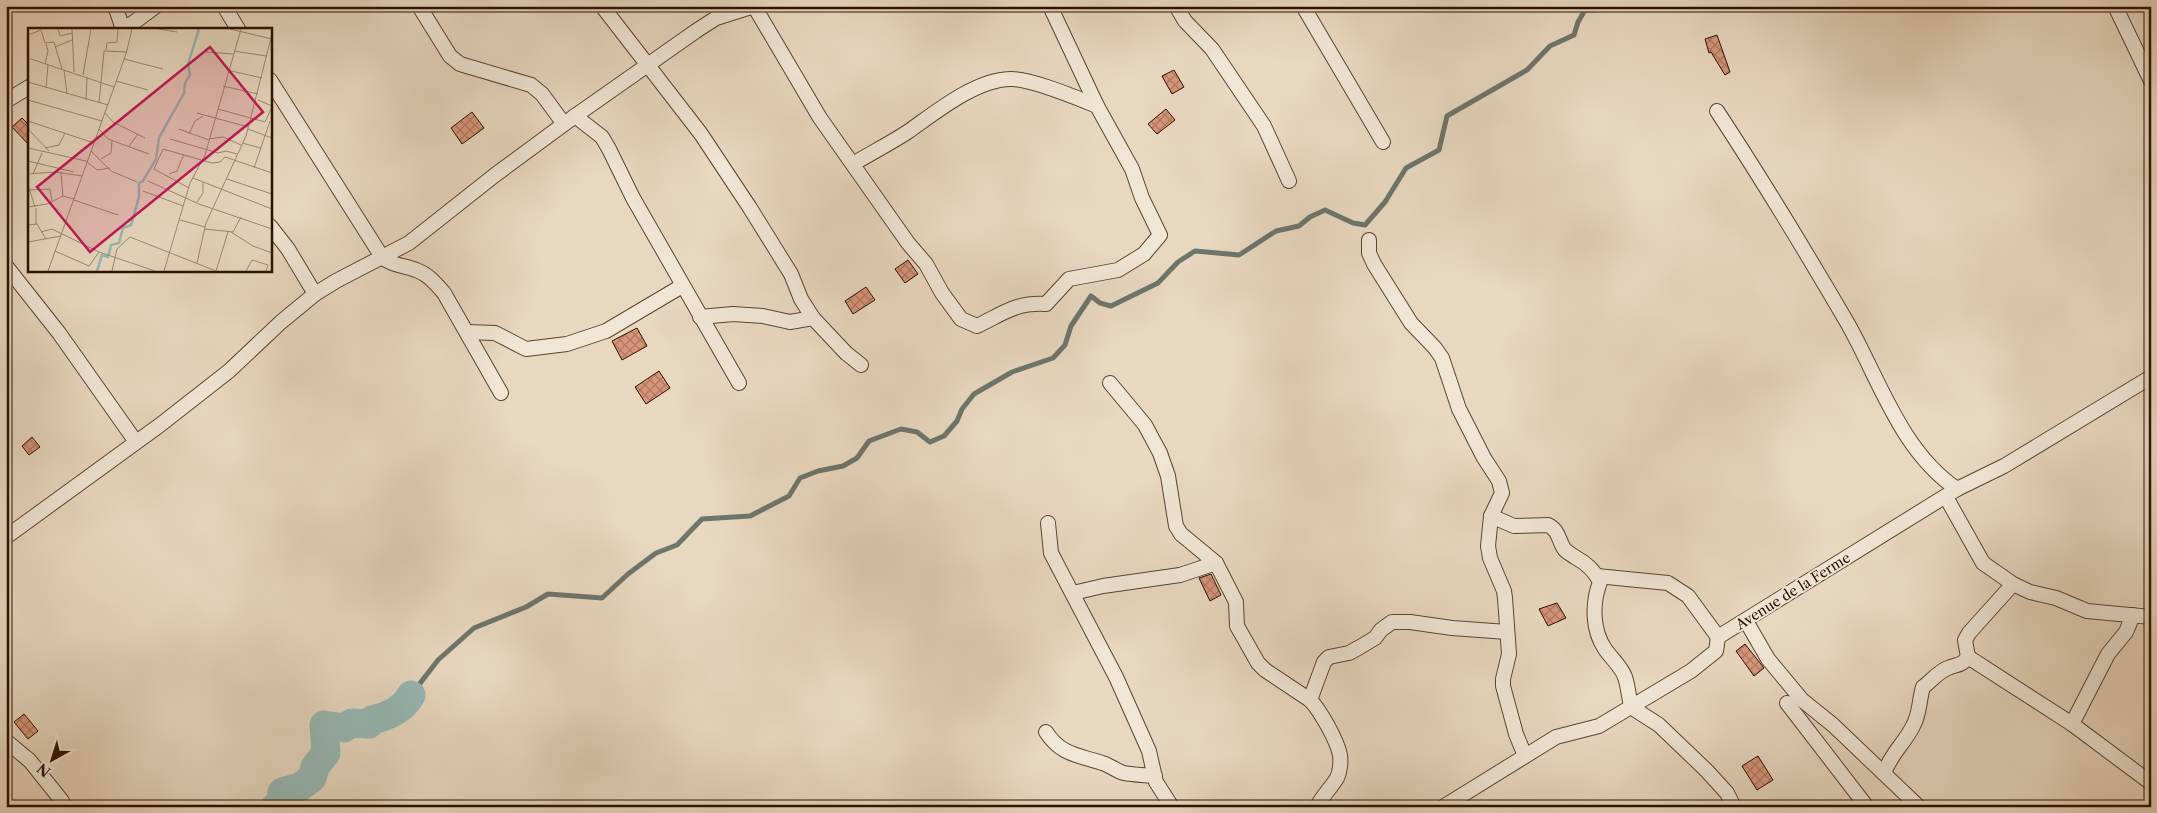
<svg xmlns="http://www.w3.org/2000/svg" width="2157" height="813" viewBox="0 0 2157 813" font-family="'Libre Caslon Text',serif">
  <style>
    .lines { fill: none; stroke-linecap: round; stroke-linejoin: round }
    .stream { stroke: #6c766d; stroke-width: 5 }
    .river { stroke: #97b9b5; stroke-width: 29 }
    .building { fill: url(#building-cross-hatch); stroke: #2c1100 }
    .street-casing { stroke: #5b4330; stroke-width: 16 }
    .street { stroke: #f0e6d6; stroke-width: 14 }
    .labels { text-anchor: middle; stroke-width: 4; stroke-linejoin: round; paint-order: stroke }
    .street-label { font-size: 14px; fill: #2c1100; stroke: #f0e6d6 }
    .inset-river { fill: none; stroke: #97b9b5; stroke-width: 2.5 }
    .inset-road { fill: none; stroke: #9d8873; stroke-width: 1 }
    .view { fill: #c2185b; fill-opacity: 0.15; stroke: #c2185b; stroke-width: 2.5 }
    .inset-edge { fill: none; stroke: #2c1100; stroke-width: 2.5 }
  </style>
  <defs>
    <pattern id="building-cross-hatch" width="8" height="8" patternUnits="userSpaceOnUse" patternTransform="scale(1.25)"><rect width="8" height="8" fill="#d79579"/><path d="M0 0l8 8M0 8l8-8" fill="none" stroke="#af7861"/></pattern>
  </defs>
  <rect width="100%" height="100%" fill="#e8d8c0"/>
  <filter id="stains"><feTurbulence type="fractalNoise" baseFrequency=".004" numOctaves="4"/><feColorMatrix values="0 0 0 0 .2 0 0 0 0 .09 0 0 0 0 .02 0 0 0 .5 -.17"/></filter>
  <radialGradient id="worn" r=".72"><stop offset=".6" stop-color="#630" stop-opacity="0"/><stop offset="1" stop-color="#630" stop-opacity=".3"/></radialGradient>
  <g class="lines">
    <!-- stream -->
    <polyline class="stream" points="411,695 438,660 474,628 526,607 548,594 602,598 628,574 656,553 677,545 702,519 750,516 789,496 800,478 818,471 843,466 857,458 869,441 901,429 917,432 930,442 944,436 957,421 962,409 974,394 1012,372 1053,358 1065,345 1071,326 1091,296 1100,303 1111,306 1158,283 1178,262 1195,251 1239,255 1276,231 1299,226 1310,217 1325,210 1353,223 1365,225 1385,202 1406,168 1439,150 1447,116 1527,70 1550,46 1574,35 1578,22 1585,10 1596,10 1613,6"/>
    <!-- river -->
    <path class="river" d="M275 807 281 803 282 792 300 787 312 778 315 767 326 753 324 725 344 728 352 723 369 724 372 720C387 717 404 709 411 695"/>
  </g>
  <!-- building -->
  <g class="building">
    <polygon points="1717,35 1730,72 1725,75 1711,52 1709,53 1705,39"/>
    <polygon points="1174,70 1184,87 1172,94 1162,76"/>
    <polygon points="1166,109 1175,120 1157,134 1148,124"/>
    <polygon points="472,112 484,128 462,144 451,128"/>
    <polygon points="22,118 29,125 29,145 12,127"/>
    <polygon points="908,260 918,274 905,283 895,269"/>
    <polygon points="866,287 875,300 853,314 845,301"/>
    <polygon points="637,328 647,346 622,360 612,341"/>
    <polygon points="659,371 670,388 646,404 635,387"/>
    <polygon points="32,437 40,447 29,455 22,446"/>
    <polygon points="1211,574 1221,595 1210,601 1199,578"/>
    <polygon points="1557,603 1566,618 1548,626 1539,609"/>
    <polygon points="1745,644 1764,668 1754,676 1736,651"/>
    <polygon points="24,714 38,731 28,739 14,722"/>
    <polygon points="1758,756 1773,780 1757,790 1742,766"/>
  </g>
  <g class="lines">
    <defs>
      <g id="street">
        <polyline points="115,6 123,29"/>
        <polyline points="224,6 238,29"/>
        <polyline points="419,6 450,56 460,64 531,85 542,94 564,124"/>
        <polyline points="602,6 701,134 750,208 791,274 801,299 813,318 846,353 861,365"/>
        <path d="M754 6 820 118 908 243 926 264 942 293 961 319 977 326C1002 314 1016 302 1046 304L1069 279 1118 270 1144 254 1160 235 1142 198 1132 169 1097 106 1050 6"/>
        <polyline points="1176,6 1185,21 1212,49 1264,126 1289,181"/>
        <polyline points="1303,6 1383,142"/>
        <polyline points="2115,6 2151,81"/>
        <polyline points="121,29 133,23 156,6"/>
        <path d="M270 80 382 257C392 266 404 265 416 270 428 274 436 284 444 293L501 393"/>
        <polyline points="6,101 29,87"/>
        <path d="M1717 111C1763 181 1806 252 1848 324 1880 381 1901 451 1957 489"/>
        <polyline points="575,116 602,137 609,149 633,198 739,383"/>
        <path d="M853 164C871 153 891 143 909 131 936 112 975 80 1010 79 1030 78 1077 98 1097 106"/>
        <polyline points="270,226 288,249 315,294"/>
        <polyline points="1369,240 1369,253 1374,264 1411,323 1435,348 1442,358 1459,409 1484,458 1499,481 1502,493 1491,516 1488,546 1490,558 1504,591 1505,598 1509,654 1503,679 1503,686 1516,734 1525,756"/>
        <polyline points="6,266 59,333 136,442"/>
        <polyline points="700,317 733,314 763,316 790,322 813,318"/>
        <polyline points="467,332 495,333 526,349 567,344 606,331 682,286"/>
        <path d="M1110 383 1145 425 1160 453 1168 476 1176 526 1181 534 1216 563 1236 602 1237 626 1258 663 1265 670 1310 700C1320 710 1337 740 1340 755 1341 762 1340 772 1337 778 1331 788 1322 796 1317 807"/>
        <polyline points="1946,497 1983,563 2013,584 2030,592 2056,598 2087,611 2151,617"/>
        <path d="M1491 516 1514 526 1548 525C1560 531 1558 541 1565 550 1568 553 1572 555 1575 557 1586 563 1595 571 1600 582 1592 603 1592 630 1605 649 1611 658 1621 666 1625 677 1628 686 1629 697 1631 707L1659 725 1707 771 1727 793 1734 807"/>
        <polyline points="1048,523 1051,553 1116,677 1149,751 1156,782 1172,807"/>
        <polyline points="6,537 160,425 229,371 281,322 315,294 336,281 409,243 495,175 575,116 696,31 716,18 754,6"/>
        <polyline points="1597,576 1668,583 1688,596 1718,637"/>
        <polyline points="1073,593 1103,586 1180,575 1216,563"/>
        <polyline points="2133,615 2126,632 2108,654 2072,724 2151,783"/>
        <polyline points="1746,621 1768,659 1802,700 1833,725 1919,807"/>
        <polyline points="1968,657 2072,724"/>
        <polyline points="1310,700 1324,662 1329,657 1349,653 1360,647 1375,638 1381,630 1392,622 1410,622 1452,628 1507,632"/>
        <polyline points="1787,703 1867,807"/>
        <path d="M1046 732C1061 755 1078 755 1102 763 1110 765 1116 771 1124 773 1133 775 1145 775 1155 776"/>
        <polyline points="6,741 30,761 62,801"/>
        <path d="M1884 773C1892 752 1904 744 1913 726 1920 714 1919 700 1923 687 1930 682 1939 671 1948 668 1957 664 1962 666 1968 657L1965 640 1969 633 2013 584"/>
        <polyline points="1443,807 1556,737 1599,726 1691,671 1716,651 1718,637 1957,489 2004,466 2151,377"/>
      </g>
    </defs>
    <!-- street casing -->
    <use href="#street" class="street-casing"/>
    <!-- street -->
    <use href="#street" class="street"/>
  </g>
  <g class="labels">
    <!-- street labels -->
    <g class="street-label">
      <text transform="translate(1793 591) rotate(-32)" y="5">Avenue de la Ferme</text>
    </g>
  </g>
  <!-- overview -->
  <g transform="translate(28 28)">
    <rect width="244" height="244" fill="#e8d8c0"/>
    <path class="inset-river" d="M157 55 162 47 160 36 171 1M69 243 74 227 80 229 83 217 91 215 95 200 103 197 111 169V155L115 153 128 131 131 110 156 65 157 55"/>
    <path class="inset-road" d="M30 1 32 8 44 5M44 1 46 44M131 1 149 4M202 1 244 11M0 7 13 2 17 15 26 14 34 41M27 19 44 12M78 22 79 15 89 14 90 1M206 23 238 28M178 24 205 26M0 30 86 59M96 31 135 41M17 36 20 23 18 16M36 42 39 66M199 42 234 50M55 47 63 1M88 53 120 62M0 54 80 77M195 58 230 66M18 60 20 37M0 72 74 93M58 72 59 49M230 72 244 78M71 75 76 23 99 24M190 81 237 94 244 79M77 85 85 94 117 110M169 85 220 99M0 93 66 115M0 101 21 123M71 101 80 111 121 126M151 101 181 112M220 101 244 110M161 106 167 93 175 88M142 111 190 125 198 123 209 126M181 111 195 109 213 117M214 115 233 120M101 118 110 106M0 120 58 133 69 142 82 140M17 120 31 117 37 105M63 123 83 143 109 154M73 131 83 125 84 113M0 133 46 144M226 140 242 93M33 145 35 168M0 146 27 144 54 148M5 146 14 125M141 146 149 143 156 126M165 150 244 181M199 151 244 166M120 153 171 176 244 201M0 157 7 179M161 160 126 141 135 121 184 135 192 134 197 129 244 145M0 162 22 161 24 173M115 163 155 178M46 172 90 187M169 174 175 165V154M0 179 19 176 35 168 46 171M152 192 177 199M8 196V180M0 197 9 196 18 211M177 201 205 204 213 189M13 204 24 201 71 224 127 243M203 204 225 218 244 225M0 214 33 208M27 223 61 238 71 224M169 235 178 195 218 108 244 6M20 243 98 26 104 1M84 243 89 221 102 209 188 243M136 243 162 155 177 127 213 1M188 243 200 204M218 243 224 232 240 237 238 243"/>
    <path class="view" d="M182 19 235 84 62 224 9 159Z"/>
    <rect width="244" height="244" class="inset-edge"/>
  </g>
  <!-- margin -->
  <rect width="2157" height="813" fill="none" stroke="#e8d8c0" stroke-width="25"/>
  <rect x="8" y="8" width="2142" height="798" fill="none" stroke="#2c1100" stroke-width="2.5"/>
  <rect x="12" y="12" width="2132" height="788" fill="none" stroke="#2c1100"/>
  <!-- north arrow -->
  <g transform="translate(52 760) rotate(219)" stroke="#f0e6d6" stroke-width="4" paint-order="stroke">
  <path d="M0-4L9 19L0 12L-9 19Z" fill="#2c1100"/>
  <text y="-8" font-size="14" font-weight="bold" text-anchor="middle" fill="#2c1100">N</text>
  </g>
  <rect width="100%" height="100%" filter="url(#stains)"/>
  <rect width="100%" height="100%" fill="url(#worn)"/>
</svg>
